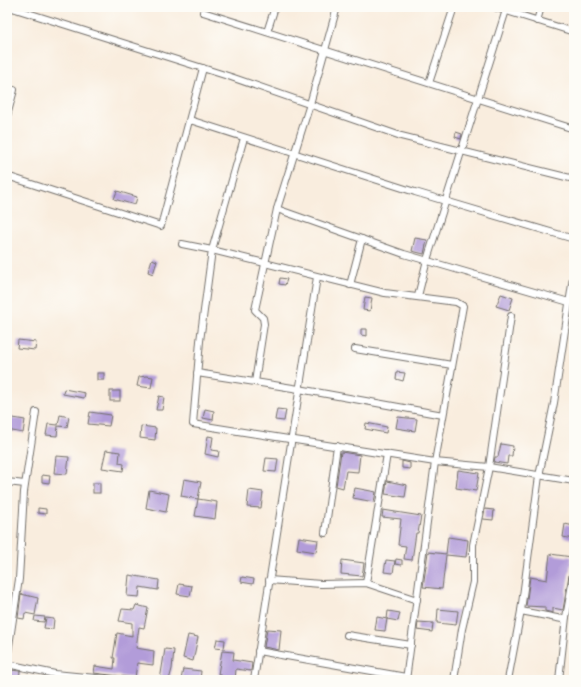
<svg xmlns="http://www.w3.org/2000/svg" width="581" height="687" viewBox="0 0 581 687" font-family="'Playpen Sans',sans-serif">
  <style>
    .building { fill: #b29cd9 }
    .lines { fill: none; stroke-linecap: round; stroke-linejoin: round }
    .minor-casing { stroke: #736f6a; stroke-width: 8 }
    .minor { stroke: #fff; stroke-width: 6 }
  </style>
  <rect width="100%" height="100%" fill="#fdfcf7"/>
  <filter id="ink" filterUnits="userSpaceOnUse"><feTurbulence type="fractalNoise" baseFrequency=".025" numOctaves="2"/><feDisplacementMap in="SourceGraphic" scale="8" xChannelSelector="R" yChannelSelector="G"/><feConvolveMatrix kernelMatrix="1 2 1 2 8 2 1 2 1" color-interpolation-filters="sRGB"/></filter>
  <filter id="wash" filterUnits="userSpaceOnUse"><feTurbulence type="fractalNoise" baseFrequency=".012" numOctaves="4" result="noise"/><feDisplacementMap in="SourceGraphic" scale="16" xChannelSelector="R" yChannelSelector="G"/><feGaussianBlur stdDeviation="0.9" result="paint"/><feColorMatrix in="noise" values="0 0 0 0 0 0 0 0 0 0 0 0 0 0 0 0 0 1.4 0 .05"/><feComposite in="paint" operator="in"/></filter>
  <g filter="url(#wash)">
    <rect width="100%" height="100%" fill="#f9edde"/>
    <g id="blocks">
      <!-- building -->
      <g class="building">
        <polygon points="456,132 462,134 461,139 455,137"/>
        <polygon points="117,191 137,197 135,205 114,199"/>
        <polygon points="415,238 427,240 424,254 412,251"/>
        <polygon points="152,259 157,261 153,274 148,272"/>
        <polygon points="280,278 287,279 285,285 279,284"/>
        <polygon points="501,294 513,298 509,310 496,306"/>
        <polygon points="365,297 372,298 370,311 363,310"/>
        <polygon points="361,329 367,329 367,336 361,335"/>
        <polygon points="18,340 36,342 35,350 17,348"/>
        <polygon points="397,372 405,373 403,381 396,379"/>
        <rect x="97" y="373" width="7" height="7"/>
        <polygon points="146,376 153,377 151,388 137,386 139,377"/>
        <polygon points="64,389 85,393 84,398 63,394"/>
        <rect x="110" y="391" width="10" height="10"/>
        <polygon points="159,396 164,397 162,410 156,410"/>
        <polygon points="205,409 214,411 213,420 203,418"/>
        <polygon points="277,409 286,410 284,421 275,420"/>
        <polygon points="90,412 111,415 109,426 88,424"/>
        <polygon points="60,415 69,417 67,427 58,426 57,436 46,435 48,424 58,425"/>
        <polygon points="7,417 25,420 23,433 7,430"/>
        <polygon points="398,417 417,419 415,431 396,428"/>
        <polygon points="366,423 387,427 386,433 365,429"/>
        <polygon points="141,426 156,428 155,440 140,438"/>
        <polygon points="208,436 213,437 211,450 219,451 218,457 205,454"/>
        <polygon points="501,444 513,446 512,456 508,456 507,464 494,462 495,457 498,457"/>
        <polygon points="106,450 120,452 119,463 124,464 123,471 102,468"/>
        <polygon points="341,452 360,455 358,472 346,471 343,488 336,486"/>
        <polygon points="56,456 69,457 67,474 54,473"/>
        <polygon points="266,458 278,459 276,472 264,471"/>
        <polygon points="402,461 410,463 410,469 402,468"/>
        <polygon points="458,470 479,473 476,491 456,488"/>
        <polygon points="42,475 50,476 49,483 42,482"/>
        <polygon points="184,479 201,482 198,499 181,496"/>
        <polygon points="387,481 407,485 405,497 385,494"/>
        <rect x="93" y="483" width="7" height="10"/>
        <polygon points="355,488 376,492 374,502 353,498"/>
        <polygon points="149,490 169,494 166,512 146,508"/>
        <polygon points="249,490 263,492 261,508 247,507"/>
        <polygon points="198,499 217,502 215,519 195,516"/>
        <polygon points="38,508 46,509 46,514 38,513"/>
        <polygon points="485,509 494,510 493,520 483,519"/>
        <polygon points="383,510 421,516 418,533 416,533 412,560 404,559 406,546 398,545 401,519 382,517"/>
        <polygon points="565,524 574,526 573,539 563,537"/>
        <polygon points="299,537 318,540 316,552 297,549"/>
        <polygon points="448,537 468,540 466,557 446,555 442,589 423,587 428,552 446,554"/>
        <polygon points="550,554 572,557 563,610 553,608 553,613 545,611 545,607 526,606 530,577 547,580"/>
        <polygon points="396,559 402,560 402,565 395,564"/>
        <polygon points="342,560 364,563 362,576 341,574"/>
        <polygon points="386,560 395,561 393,573 384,572"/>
        <polygon points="129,575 159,580 158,590 140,587 139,597 127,596"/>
        <polygon points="242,577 254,579 253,584 241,582"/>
        <polygon points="179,584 192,586 190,596 177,594"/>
        <polygon points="21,594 38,598 35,615 25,613 24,619 18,618"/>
        <polygon points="136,605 148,608 144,628 139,627 136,648 154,651 153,665 137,663 135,678 94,673 95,666 114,669 115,658 113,658 117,633 132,636 132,623 119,621 122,609 134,610"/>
        <polygon points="438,609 458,611 456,625 437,623"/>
        <polygon points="388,611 400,613 398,621 387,619"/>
        <polygon points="35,616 45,617 44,622 34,621"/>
        <polygon points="377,617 387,619 385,631 375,630"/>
        <polygon points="46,618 54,619 53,629 44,628"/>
        <polygon points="418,622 433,623 432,632 417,630"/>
        <polygon points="267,629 281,630 279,650 264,647"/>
        <polygon points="188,635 198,637 193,661 183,658"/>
        <polygon points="217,639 225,640 224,649 215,648"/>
        <polygon points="165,649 174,650 172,669 169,680 160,680"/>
        <polygon points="222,651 234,652 233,660 252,663 251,671 236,669 235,680 219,680 220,674 218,674"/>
        <polygon points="183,669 201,671 200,680 181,680"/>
        <polygon points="10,670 20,671 19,680 9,680"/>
      </g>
    </g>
  </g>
  <g filter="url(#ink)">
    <use href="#blocks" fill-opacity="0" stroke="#736f6a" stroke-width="1"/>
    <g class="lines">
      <defs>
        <g id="minor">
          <polyline points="9,7 231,77 401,136 574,179"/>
          <polyline points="494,7 574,32"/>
          <polyline points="203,12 574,129"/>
          <polyline points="537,21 541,7"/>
          <polyline points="267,32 275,7"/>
          <polyline points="429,83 454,7"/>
          <polyline points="7,116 14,90"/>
          <polyline points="190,120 415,192 574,239"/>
          <polyline points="244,138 212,250 200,341 193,424 435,462 489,467 574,481"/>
          <polyline points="7,176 161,226 203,68"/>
          <polyline points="277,209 404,254 569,302"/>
          <polyline points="182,244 212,250 385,293 456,302 463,306 435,462 406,680"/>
          <polyline points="350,285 362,239"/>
          <polyline points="418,296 427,260 507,7"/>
          <polyline points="355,349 452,365"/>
          <polyline points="197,373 299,389 443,415"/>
          <polyline points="255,382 264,324 263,318 255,310 277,209 310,104 337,7"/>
          <polyline points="7,482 25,484"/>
          <polyline points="325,533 337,446"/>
          <polyline points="269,580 321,584 366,583 417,600"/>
          <polyline points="366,583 387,454"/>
          <polyline points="521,611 562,619 566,617 574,573"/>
          <polyline points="347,635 411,645"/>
          <polyline points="258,651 406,677"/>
          <polyline points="7,659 19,579 24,492 36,412"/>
          <polyline points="7,664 55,674 116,680"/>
          <polyline points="254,680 317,277"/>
          <polyline points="454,680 462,629 473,582 473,545 489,467 511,316"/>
          <polyline points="508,680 521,611 539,476 554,403 574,271"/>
          <polyline points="559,680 566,617"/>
        </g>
      </defs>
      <!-- minor casing -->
      <use href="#minor" class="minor-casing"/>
      <!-- minor -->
      <use href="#minor" class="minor"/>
    </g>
  </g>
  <!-- margin -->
  <rect width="581" height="687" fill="none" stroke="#fdfcf7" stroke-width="24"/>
</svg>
